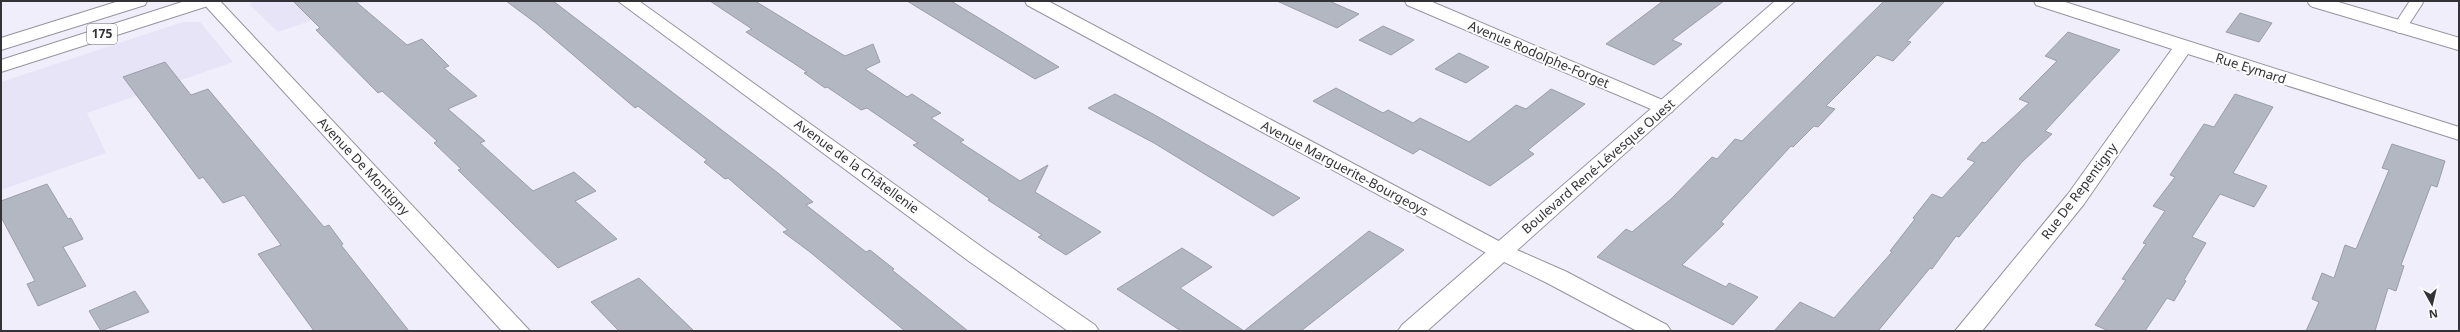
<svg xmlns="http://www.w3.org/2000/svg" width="2460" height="332" viewBox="0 0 2460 332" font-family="'Noto Sans',sans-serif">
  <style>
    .built { fill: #e7e4f8 }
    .building { fill: #b3b7c2; stroke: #9a9ea9 }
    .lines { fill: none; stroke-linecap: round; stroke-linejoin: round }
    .lane-casing { stroke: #95949f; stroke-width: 14 }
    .street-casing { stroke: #95949f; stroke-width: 2 }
    .secondary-casing { stroke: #95949f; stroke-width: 2 }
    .primary-casing { stroke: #95949f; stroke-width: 2 }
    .lane { stroke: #fff; stroke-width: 12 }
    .street { fill: #fff; fill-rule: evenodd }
    .secondary { fill: #fff; fill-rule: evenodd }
    .primary { fill: #fff; fill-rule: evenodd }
    .labels { text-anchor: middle; stroke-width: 4; stroke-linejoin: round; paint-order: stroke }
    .shield { fill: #fdfdfd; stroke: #706f72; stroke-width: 1 }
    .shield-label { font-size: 12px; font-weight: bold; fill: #333237 }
    .street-label { font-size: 13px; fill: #333237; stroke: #fdfdfd }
  </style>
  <rect width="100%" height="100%" fill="#f0eefa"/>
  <!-- built -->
  <g class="built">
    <polygon points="252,1 367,1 278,32 250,5"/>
    <polygon points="183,22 200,22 233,62 87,113 106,153 1,190 1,82"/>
  </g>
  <!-- building -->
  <g class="building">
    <polygon points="293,1 355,1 407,45 422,39 449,66 444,68 477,96 448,109 485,141 480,143 533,191 574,172 596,191 575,201 617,239 558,268 458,170 461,169 434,143 437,141 382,91 378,93 316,30 320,28"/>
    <polygon points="506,1 553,1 778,173 813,202 806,205 866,252 870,250 894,269 892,270 968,331 905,331 810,252 783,232 788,230 728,178 725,179 704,162 707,160 638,106 635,108 537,24"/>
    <polygon points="710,1 755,1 845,56 873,44 880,62 865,69 907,97 912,94 941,113 931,118 964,140 960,142 1020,181 1048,165 1035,192 1101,232 1066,255 1038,237 1042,235 988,200 990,199 913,145 918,143 867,108 861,110 827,87 825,88 804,73 807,72 746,32 752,29"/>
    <polygon points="907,1 951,1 1059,67 1035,79"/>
    <polygon points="1277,1 1329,1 1359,14 1337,28"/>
    <polygon points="1663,1 1724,1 1672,40 1682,44 1654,65 1606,44"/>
    <polygon points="1884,1 1945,1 1907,41 1911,42 1893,61 1877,55 1826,106 1835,109 1818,127 1814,126 1793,147 1791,146 1721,222 1724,224 1682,265 1726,287 1729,283 1758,297 1733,325 1597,257 1626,229 1632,232 1671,199 1712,157 1717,159 1735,139 1742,141"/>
    <polygon points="2240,13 2272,23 2259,42 2226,32"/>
    <polygon points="1383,26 1414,40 1391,55 1359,40"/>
    <polygon points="2068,32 2120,50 2045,131 2052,134 2022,162 1959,237 1956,236 1932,269 1930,268 1878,331 1774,331 1800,302 1834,318 1892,252 1890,251 1915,219 1913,218 1932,194 1942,198 1975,162 1967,159 1982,142 1985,143 2029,103 2019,99 2057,61 2045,56"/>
    <polygon points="1459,53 1489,67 1466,83 1435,69"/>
    <polygon points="165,62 191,95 208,89 324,227 329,225 343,244 341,245 409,331 314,331 258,254 281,245 244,195 223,203 203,177 199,179 123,77"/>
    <polygon points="1336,88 1383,113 1388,110 1413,123 1420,118 1469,142 1516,105 1526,109 1551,89 1585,104 1528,150 1534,154 1490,186 1420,149 1413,154 1313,101"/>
    <polygon points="1115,94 1153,114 1300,198 1273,216 1154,143 1088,108"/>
    <polygon points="2235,94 2273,107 2233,173 2267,186 2254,207 2220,194 2192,237 2206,243 2184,280 2186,281 2174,301 2167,298 2145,331 2109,331 2095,325 2126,280 2122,279 2146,244 2143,243 2165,211 2153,206 2175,177 2170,175 2204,124 2214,127"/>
    <polygon points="2392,144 2445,161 2437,187 2431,185 2401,265 2404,266 2396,291 2388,288 2375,331 2306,331 2319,302 2312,299 2322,273 2334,278 2345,245 2356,249 2389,170 2382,168"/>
    <polygon points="47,184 68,219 71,218 83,239 63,247 86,286 38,306 27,284 35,281 1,217 1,201"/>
    <polygon points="1369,231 1404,250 1301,331 1181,331 1117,289 1182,248 1212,267 1180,288 1244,331"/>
    <polygon points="639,278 694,331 619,331 591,302"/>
    <polygon points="135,291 149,312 101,331 89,311"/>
  </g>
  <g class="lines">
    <defs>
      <g id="lane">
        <polyline points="2314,1 2459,44"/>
        <polyline points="2400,27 2417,1"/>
      </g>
      <g id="street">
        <polygon points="201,1 220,1 530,331 502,331"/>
        <polygon points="618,1 639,1 986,250 1095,325 1099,331 1068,331 970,262"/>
        <polygon points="1025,1 1048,1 1508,246 1567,272 1667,325 1671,331 1637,331 1549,284 1492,256 1027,5"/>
        <polygon points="1405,1 1430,1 1672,104 1675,108 1672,112 1665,114 1658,112 1407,5"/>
        <polygon points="2034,1 2062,1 2459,127 2459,140 2188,54 2084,204 1982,331 1955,331 2068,194 2172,49 2036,5"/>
      </g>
      <polygon id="secondary" points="1775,1 1795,1 1427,331 1398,331 1402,325"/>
      <g id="primary">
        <polygon points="119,1 147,1 145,5 1,50 1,38"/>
        <polygon points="185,1 213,1 211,5 1,72 1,60"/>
      </g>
    </defs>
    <!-- lane casing -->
    <use href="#lane" class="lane-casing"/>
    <!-- street casing -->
    <use href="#street" class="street-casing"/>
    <!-- secondary casing -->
    <use href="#secondary" class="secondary-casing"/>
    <!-- primary casing -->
    <use href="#primary" class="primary-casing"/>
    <!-- lane -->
    <use href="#lane" class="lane"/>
    <!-- street -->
    <use href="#street" class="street"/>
    <!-- secondary -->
    <use href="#secondary" class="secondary"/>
    <!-- primary -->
    <use href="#primary" class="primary"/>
  </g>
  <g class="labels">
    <!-- shield labels -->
    <rect class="shield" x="87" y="24" width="30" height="20" rx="3"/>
    <g class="shield-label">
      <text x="102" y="38">175</text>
    </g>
    <!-- street labels -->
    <g class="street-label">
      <text transform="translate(1539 54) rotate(23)" y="5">Avenue Rodolphe-Forget</text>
      <text transform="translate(2251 68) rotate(18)" y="5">Rue Eymard</text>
      <text transform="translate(364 166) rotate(47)" y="5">Avenue De Montigny</text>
      <text transform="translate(857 166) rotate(36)" y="5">Avenue de la Châtellenie</text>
      <text transform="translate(1598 166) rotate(-41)" y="5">Boulevard René-Lévesque Ouest</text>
      <text transform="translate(1345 168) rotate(28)" y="5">Avenue Marguerite-Bourgeoys</text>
      <text transform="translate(2079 191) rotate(-53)" y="5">Rue De Repentigny</text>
    </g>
  </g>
  <!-- border -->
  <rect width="2460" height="332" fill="none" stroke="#333237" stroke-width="4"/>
  <!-- north arrow -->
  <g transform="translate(2432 304) rotate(172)" stroke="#fdfdfd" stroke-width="3" paint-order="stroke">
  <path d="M0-3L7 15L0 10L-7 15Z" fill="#333237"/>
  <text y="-6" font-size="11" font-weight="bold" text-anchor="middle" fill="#333237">N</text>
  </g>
</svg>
